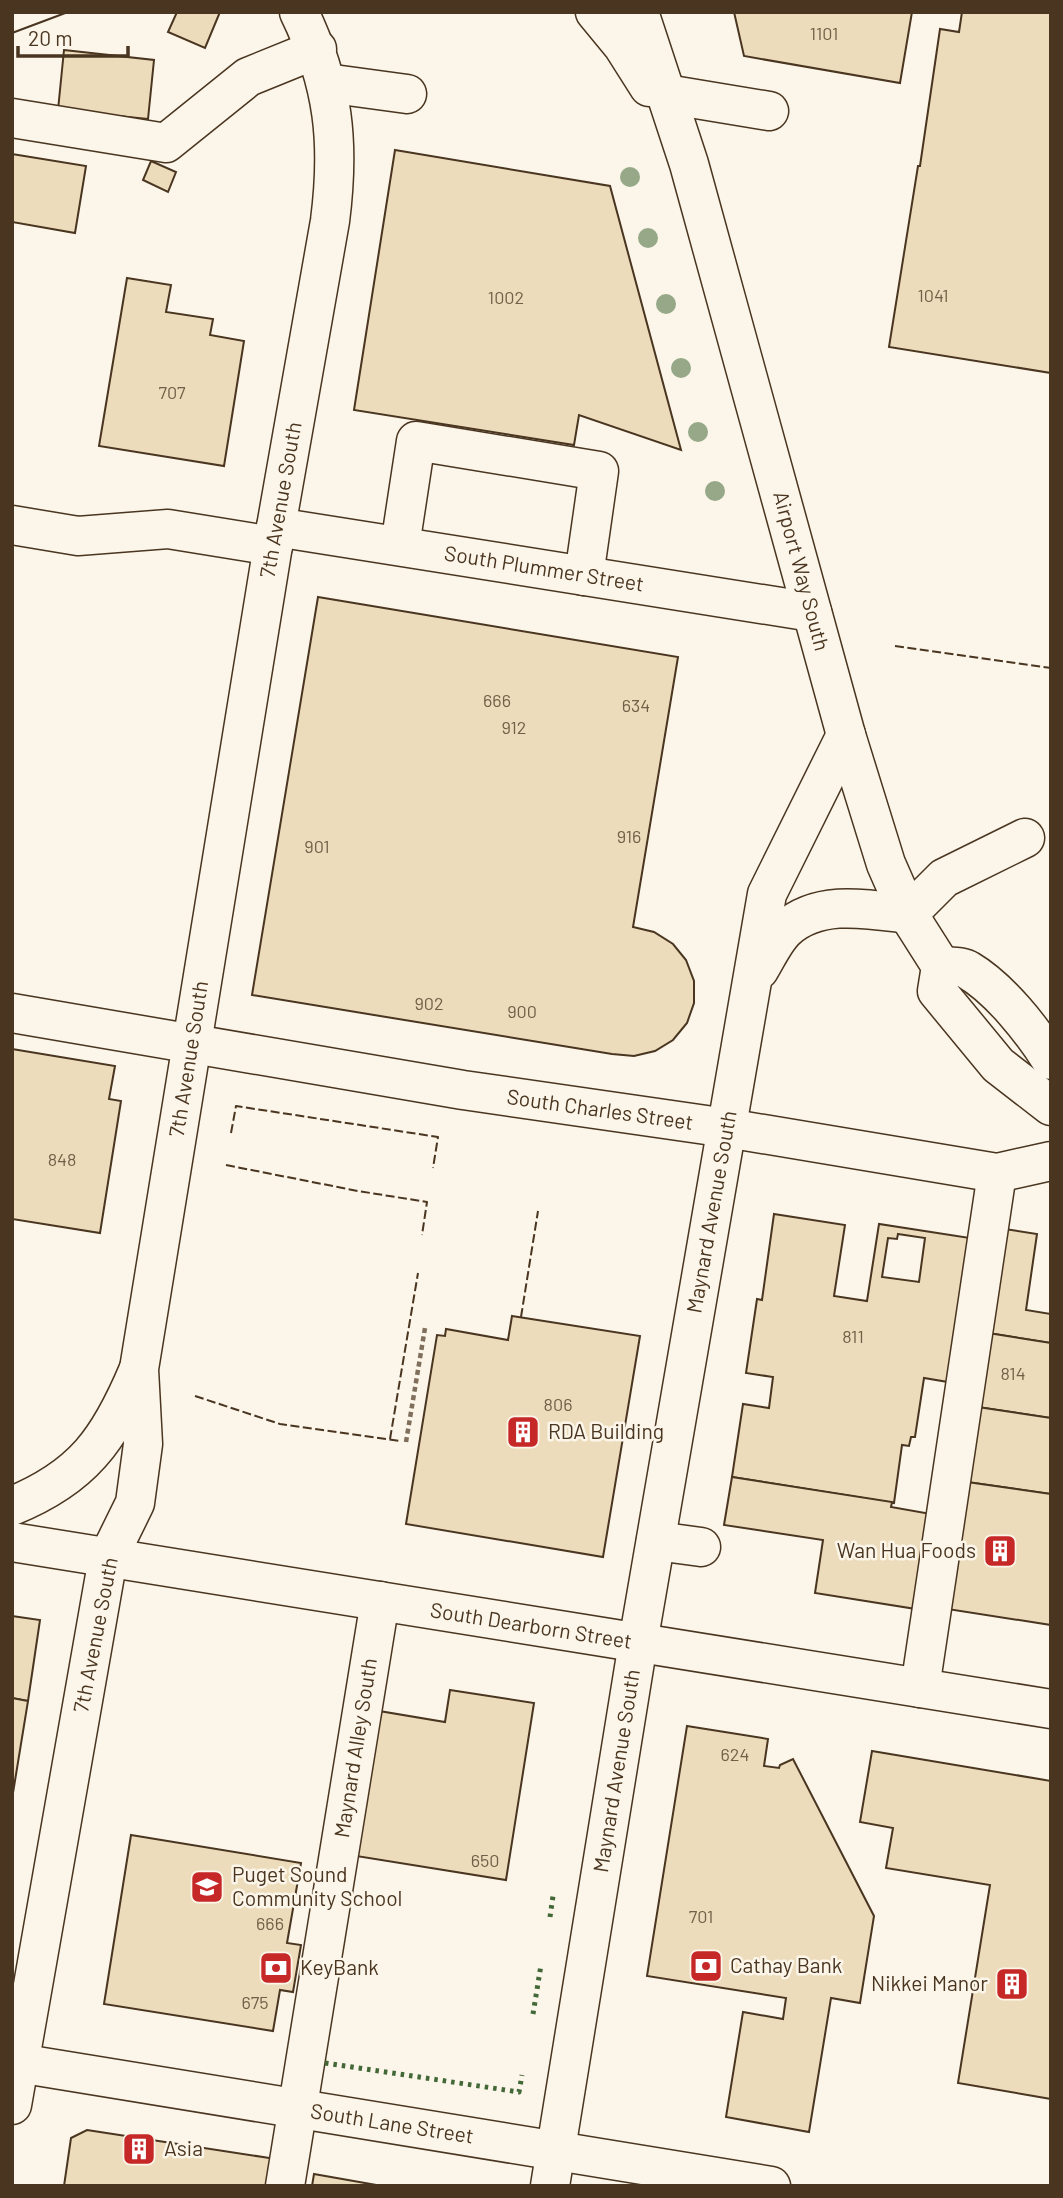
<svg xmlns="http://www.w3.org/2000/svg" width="1063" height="2198" viewBox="0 0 1063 2198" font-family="Barlow,sans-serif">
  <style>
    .building { fill: #ecdcbc; stroke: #4a3520; stroke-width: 2; fill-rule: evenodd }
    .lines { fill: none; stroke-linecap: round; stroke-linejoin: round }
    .minor-casing { stroke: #4a3520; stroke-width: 41 }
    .major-casing { stroke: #4a3520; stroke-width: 41 }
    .path { stroke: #7f6f5c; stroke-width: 4.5; stroke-dasharray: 5 3.5; stroke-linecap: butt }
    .minor { stroke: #fbf6e9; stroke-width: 38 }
    .major { stroke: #fbf6e9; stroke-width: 38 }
    .tram { stroke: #4a3520; stroke-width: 2 }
    .hedge { stroke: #436837; stroke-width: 5; stroke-dasharray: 3.5 5; stroke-linecap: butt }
    .fence { stroke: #4a3520; stroke-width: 2; stroke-dasharray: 9 3.5; stroke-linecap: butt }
    .tree { fill: #96a887 }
    .labels { text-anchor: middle; stroke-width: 5; stroke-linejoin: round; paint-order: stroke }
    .number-label { font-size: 18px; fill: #725f47 }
    .street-label { font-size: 21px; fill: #4a3520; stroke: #fbf6e9 }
    .poi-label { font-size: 21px; fill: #4a3520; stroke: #fbf6e9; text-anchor: start }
  </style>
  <rect width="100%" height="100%" fill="#fbf6e9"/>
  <!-- building -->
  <g class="building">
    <polygon points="177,12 220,12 205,48 168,32"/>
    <polygon points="734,12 912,12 900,83 744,56"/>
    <polygon points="962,12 1051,12 1051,373 889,347 918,166 920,166 940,29 959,32"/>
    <polygon points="64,50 154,60 148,119 58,110"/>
    <polygon points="395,150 610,186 681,450 579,415 574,445 354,410"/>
    <polygon points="12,154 86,166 75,233 12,222"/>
    <polygon points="151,161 176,172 168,192 143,180"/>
    <polygon points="127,278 171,285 166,312 213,319 210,335 244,341 224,466 99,446"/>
    <polygon points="318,597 678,657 633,927 654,932 673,944 686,960 694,981 694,1003 687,1023 673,1040 655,1051 634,1056 612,1054 252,995"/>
    <polygon points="12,1049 115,1066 109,1099 121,1101 100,1233 12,1219"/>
    <path d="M774 1214 845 1225 834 1296 867 1301 879 1224 970 1238 948 1382 924 1378 915 1437H911L909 1446 902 1445 894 1503 732 1477 743 1404 769 1408 773 1377 746 1373 757 1299 762 1300ZM898 1234 925 1238 919 1282 882 1277 888 1238 897 1239Z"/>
    <polygon points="998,1228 1037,1234 1026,1310 1051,1314 1051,1343 982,1332"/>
    <polygon points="512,1316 640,1336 603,1557 406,1524 437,1335 445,1336 446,1329 508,1340"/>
    <polygon points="982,1332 1051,1343 1051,1418 971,1406"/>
    <polygon points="971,1406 1051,1418 1051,1494 960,1481"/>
    <polygon points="732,1477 892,1502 891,1507 931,1514 916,1609 815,1593 823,1540 724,1525"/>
    <polygon points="960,1481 1051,1494 1051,1625 941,1608"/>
    <polygon points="12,1616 40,1620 28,1701 12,1698"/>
    <polygon points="450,1690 534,1703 506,1880 350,1855 373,1710 445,1722"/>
    <polygon points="12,1698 28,1701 12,1799"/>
    <polygon points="687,1726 768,1739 764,1766 779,1768 780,1765 793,1759 874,1916 860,2003 831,1998 809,2132 726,2117 743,2012 783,2019 786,1998 647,1976"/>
    <polygon points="872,1751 1051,1781 1051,2099 958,2083 990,1885 886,1868 893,1828 860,1822"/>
    <polygon points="131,1835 301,1863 287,1943 301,1945 293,1992 280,1990 273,2031 104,2004"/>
    <polygon points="87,2130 276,2159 272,2186 64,2186 71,2138"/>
    <polygon points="314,2174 382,2186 312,2186"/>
  </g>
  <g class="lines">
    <defs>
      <g id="minor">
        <polyline points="326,83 407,94"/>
        <polyline points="666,94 769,111"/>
        <polyline points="12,118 166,143 248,77 317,49"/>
        <polyline points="12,525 78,536 168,529 273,546"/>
        <polyline points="276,527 812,612"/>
        <polyline points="400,546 416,441 599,471 584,576"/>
        <path d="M759 970C767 957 775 939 786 929 819 899 868 909 908 914L944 878 1025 838"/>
        <polyline points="12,1013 463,1090 727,1128 997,1173 1051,1161"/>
        <polyline points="656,1541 701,1547"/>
        <polyline points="920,1688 997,1173"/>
        <polyline points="12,2062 771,2186"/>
        <polyline points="12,2105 108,1558"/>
        <polyline points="285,2186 380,1601"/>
        <polyline points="550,2186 638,1643 767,894 846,735"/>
      </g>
      <g id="major">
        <polyline points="595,12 623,46 649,87"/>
        <polyline points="639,12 689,164 846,735 886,864 908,914 941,966 937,991 998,1065 1051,1106"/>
        <path d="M941 966C950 967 962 966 968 970 1000 989 1032 1030 1051 1060"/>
        <path d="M12 1506C83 1477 109 1440 138 1371"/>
        <polyline points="12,1542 1051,1709"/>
        <path d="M108 1558 135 1503 143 1444 139 1369 276 527 330 221C340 143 334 84 299 12"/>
      </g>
    </defs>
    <!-- minor casing -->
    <use href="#minor" class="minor-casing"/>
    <!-- major casing -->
    <use href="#major" class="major-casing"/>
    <!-- path -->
    <polyline class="path" points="406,1442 425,1328"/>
    <!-- minor -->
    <use href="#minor" class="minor"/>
    <!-- major -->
    <use href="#major" class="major"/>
    <!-- tram -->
    <polyline class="tram" points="12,33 68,12"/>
    <!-- hedge -->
    <g class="hedge">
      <polyline points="550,1917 553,1896"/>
      <polyline points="533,2014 541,1965"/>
      <polyline points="325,2063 519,2092 522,2075"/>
    </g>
    <!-- fence -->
    <g class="fence">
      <polyline points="895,646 1051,668"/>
      <polyline points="231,1133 236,1106 438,1137 433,1168"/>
      <polyline points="226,1165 358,1191 427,1202 422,1235"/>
      <polyline points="521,1317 538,1211"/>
      <polyline points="195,1396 280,1424 400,1441"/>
      <polyline points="390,1439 418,1273"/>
    </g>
  </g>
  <!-- trees -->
  <g class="tree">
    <circle cx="630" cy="177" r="10"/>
    <circle cx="648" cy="238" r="10"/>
    <circle cx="666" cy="304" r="10"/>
    <circle cx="681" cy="368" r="10"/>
    <circle cx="698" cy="432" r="10"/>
    <circle cx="715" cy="491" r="10"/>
  </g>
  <!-- icons -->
  <defs>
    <symbol id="building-square" viewBox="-11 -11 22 22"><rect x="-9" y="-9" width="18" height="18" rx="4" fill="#c62828" stroke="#fbf6e9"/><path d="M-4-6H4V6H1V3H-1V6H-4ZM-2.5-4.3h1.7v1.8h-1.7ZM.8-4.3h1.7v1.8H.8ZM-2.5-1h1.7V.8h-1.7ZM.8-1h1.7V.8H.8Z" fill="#fff"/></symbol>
    <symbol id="school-square" viewBox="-11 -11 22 22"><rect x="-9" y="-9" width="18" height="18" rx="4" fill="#c62828" stroke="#fbf6e9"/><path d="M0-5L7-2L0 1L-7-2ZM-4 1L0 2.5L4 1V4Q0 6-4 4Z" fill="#fff"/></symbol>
    <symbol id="bank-square" viewBox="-11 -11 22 22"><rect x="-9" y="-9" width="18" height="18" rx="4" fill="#c62828" stroke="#fbf6e9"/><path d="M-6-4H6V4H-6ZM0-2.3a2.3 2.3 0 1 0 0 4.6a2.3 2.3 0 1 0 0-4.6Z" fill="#fff"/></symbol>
  </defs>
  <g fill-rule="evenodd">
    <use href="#building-square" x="504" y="1413" width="38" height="38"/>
    <use href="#building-square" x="981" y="1532" width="38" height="38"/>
    <use href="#school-square" x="188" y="1868" width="38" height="38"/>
    <use href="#bank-square" x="687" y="1947" width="38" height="38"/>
    <use href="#bank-square" x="257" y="1949" width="38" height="38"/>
    <use href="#building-square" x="993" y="1965" width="38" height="38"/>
    <use href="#building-square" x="120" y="2130" width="38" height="38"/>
  </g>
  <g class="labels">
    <!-- number labels -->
    <g class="number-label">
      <text x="824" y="40">1101</text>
      <text x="933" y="302">1041</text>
      <text x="506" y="304">1002</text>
      <text x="172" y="399">707</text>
      <text x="497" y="707">666</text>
      <text x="636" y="712">634</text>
      <text x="514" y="734">912</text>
      <text x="629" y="843">916</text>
      <text x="317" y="853">901</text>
      <text x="429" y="1010">902</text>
      <text x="522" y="1018">900</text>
      <text x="62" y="1166">848</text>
      <text x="853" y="1343">811</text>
      <text x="1013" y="1380">814</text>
      <text x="558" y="1411">806</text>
      <text x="735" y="1761">624</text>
      <text x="485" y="1867">650</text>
      <text x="701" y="1923">701</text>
      <text x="270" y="1930">666</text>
      <text x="255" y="2009">675</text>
    </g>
    <!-- street labels -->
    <g class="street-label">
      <text transform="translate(281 500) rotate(-80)" y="7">7th Avenue South</text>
      <text transform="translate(544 569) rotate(9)" y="7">South Plummer Street</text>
      <text transform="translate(801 571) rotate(75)" y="7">Airport Way South</text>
      <text transform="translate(189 1059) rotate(-81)" y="7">7th Avenue South</text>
      <text transform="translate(600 1110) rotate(8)" y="7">South Charles Street</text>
      <text transform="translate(712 1212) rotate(-80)" y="7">Maynard Avenue South</text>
      <text transform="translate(531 1626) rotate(9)" y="7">South Dearborn Street</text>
      <text transform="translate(96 1635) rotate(-79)" y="7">7th Avenue South</text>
      <text transform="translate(356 1748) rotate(-81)" y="7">Maynard Alley South</text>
      <text transform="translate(617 1771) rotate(-81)" y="7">Maynard Avenue South</text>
      <text transform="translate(392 2124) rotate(9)" y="7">South Lane Street</text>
    </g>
    <!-- poi labels -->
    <g class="poi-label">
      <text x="548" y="1439">RDA Building</text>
      <text x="976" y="1558" text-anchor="end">Wan Hua Foods</text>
      <text x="232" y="1882">Puget Sound<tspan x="232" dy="24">Community School</tspan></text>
      <text x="730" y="1973">Cathay Bank</text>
      <text x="300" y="1975">KeyBank</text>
      <text x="988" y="1991" text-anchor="end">Nikkei Manor</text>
      <text x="164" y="2156">Asia</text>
    </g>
  </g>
  <!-- border -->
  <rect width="1063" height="2198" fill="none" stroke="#4a3520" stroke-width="28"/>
  <!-- scale -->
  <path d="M18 46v10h110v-10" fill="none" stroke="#4a3520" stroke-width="3.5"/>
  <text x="28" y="46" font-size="21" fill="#4a3520" stroke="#fbf6e9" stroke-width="5" paint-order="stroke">20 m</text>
</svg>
